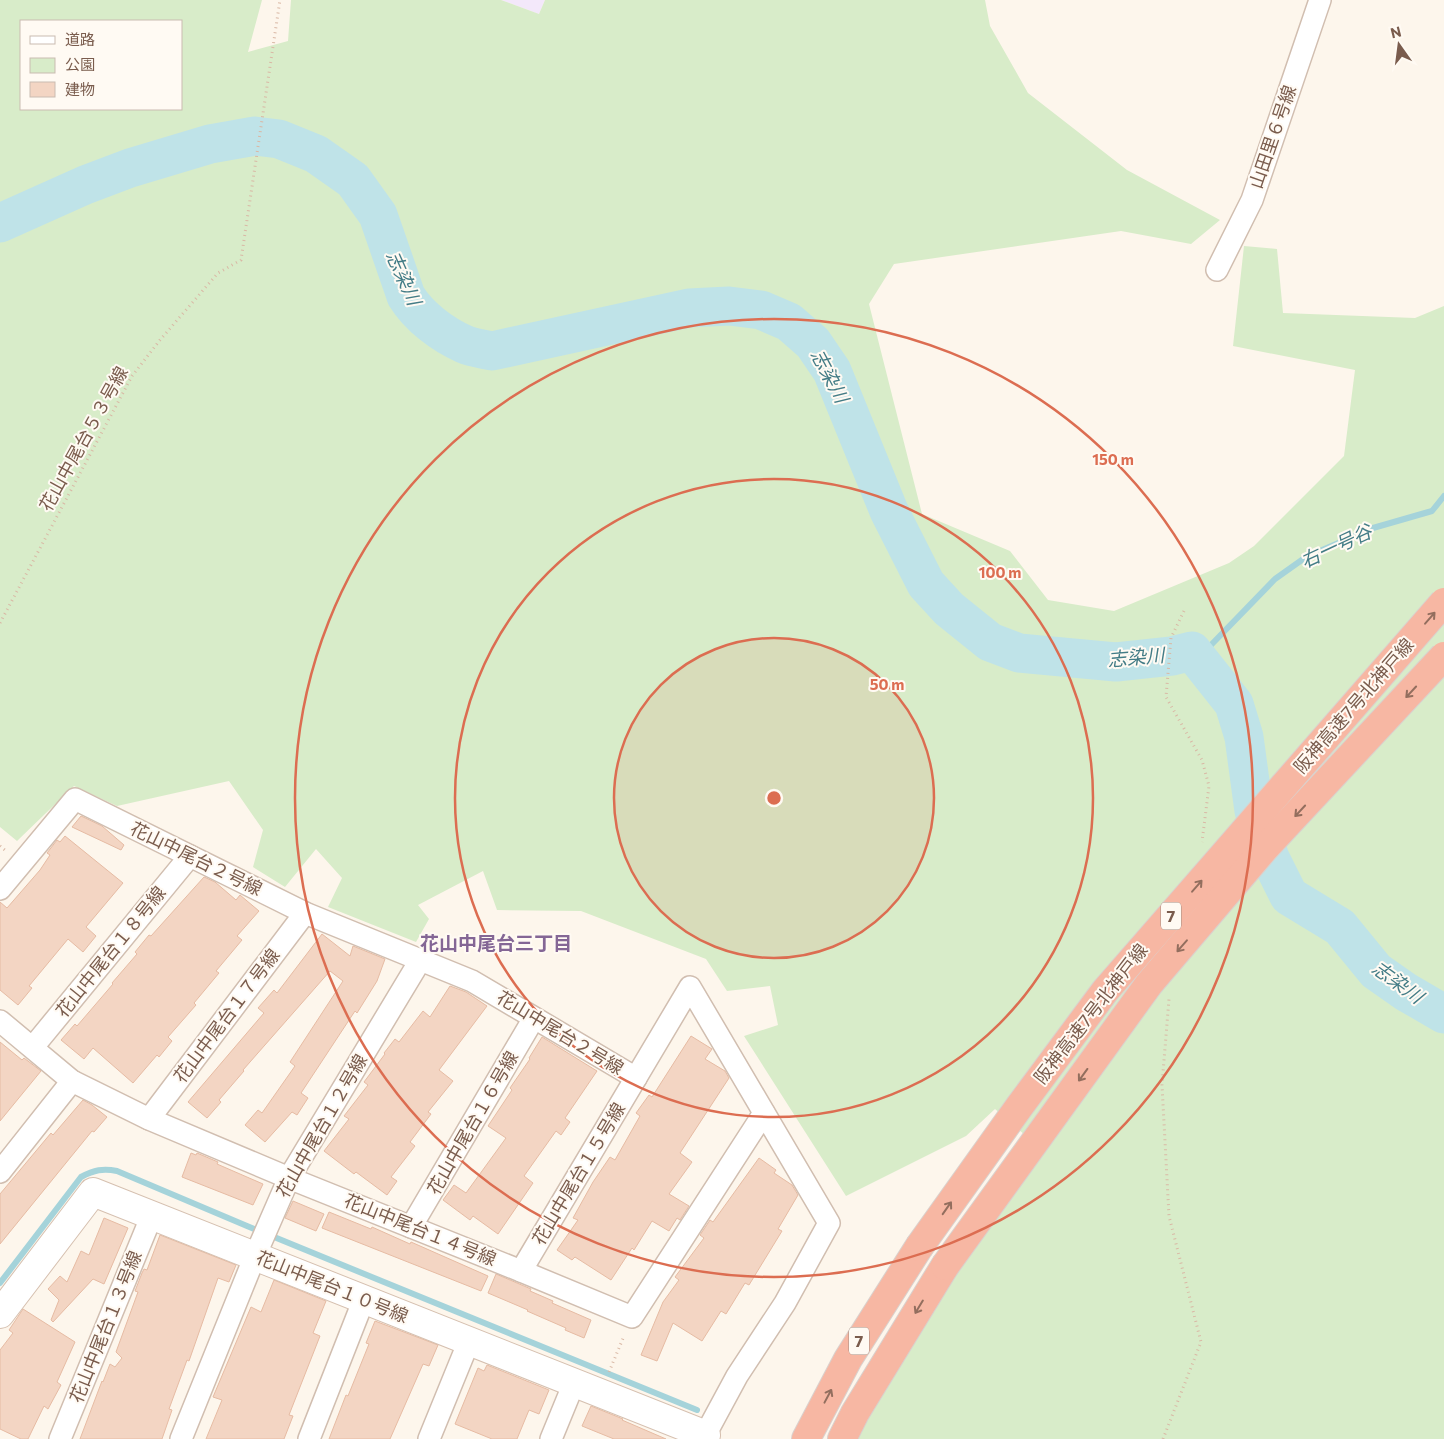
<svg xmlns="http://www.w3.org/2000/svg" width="1444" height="1439" viewBox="0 0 1444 1439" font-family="Commissioner,'Noto Sans JP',sans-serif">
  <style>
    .education { fill: #f3e8fa }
    .green { fill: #d8ecc9; fill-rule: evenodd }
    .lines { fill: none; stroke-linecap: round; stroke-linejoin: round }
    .stream { stroke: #a5d3da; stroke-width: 6 }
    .river { stroke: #bfe3e8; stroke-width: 39 }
    .building { fill: #f3d5c3; stroke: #e6bba3 }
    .street-casing { stroke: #d1beb0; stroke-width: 24 }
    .secondary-casing { stroke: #d6c0b0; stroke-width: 30 }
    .highway-casing { stroke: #dad1cd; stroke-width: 30 }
    .path { stroke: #d9b8a5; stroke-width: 3; stroke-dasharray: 1 4; stroke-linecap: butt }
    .street { stroke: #fff; stroke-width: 21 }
    .secondary { stroke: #fff; stroke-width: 28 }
    .highway { stroke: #f7b7a3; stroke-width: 28 }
    .highway-bridge-casing { stroke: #dad1cd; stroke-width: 30; stroke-linecap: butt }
    .highway-bridge { stroke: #f7b7a3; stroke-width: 28 }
    .oneway { stroke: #936e5e }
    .ring { fill: none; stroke: #dc6d51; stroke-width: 2.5 }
    .labels { text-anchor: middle; stroke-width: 4; stroke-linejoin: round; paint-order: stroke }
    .shield { fill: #fffaf3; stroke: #a28b7f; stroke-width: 1 }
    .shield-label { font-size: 16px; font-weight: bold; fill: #7a5c4d }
    .street-label { font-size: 18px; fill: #7a5c4d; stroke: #fffaf3 }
    .water-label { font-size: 19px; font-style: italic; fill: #437c86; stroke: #fffaf3 }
    .neighbourhood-label { font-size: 19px; font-weight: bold; fill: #846695; stroke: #fffaf3 }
    .centre { fill: #dc6d51; stroke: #fffaf3; stroke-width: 2.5 }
    .ring-label { font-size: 15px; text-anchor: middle; font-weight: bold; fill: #dc6d51; stroke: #fffaf3; stroke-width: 4; stroke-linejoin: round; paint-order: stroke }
  </style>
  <rect width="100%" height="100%" fill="#fdf6ec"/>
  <!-- education -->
  <polygon class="education" points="501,0 545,0 539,14"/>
  <!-- green -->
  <path class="green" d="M0 0H262L248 52 288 41 291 0H501L539 14 545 0H985L990 26 1028 93 1127 170 1220 220 1191 244 1121 231 894 264 869 304 922 514 1010 551 1048 600 1114 611 1229 563 1254 546 1344 456 1355 370 1233 346 1244 246 1277 249 1283 313 1415 318 1444 306V1439H857L894 1355 1041 1149 995 1109 966 1136 846 1196 744 1036 778 1025 770 986 727 991 706 959 581 911 497 910 483 871 418 905 429 919 416 942 328 907 342 878 316 849 285 887 253 867 263 830 229 781 117 806 74 786 17 841 0 827ZM21 21H181V109H21Z"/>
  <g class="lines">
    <!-- stream -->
    <g class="stream">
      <polyline points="1192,651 1211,645 1275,579 1306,557 1373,528 1432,511 1444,496"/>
      <path d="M0 1283 81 1177C94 1170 103 1168 117 1171L247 1226 697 1410"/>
    </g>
    <!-- river -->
    <path class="river" d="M0 223 85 185 130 168 210 144 255 136 279 139 316 154 353 180 378 215 406 296C419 317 442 334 464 344 473 348 483 349 492 351L689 308 729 306 761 310 789 322 813 343 832 371 889 511 926 584 949 609 990 642 1019 653 1116 662 1172 656 1192 651 1234 704 1244 737 1254 811 1270 858 1289 896 1340 927 1376 971 1406 992 1444 1014"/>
  </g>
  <!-- building -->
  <g class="building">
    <polygon points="81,816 102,826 124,845 121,850 72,827"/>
    <polygon points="65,836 123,883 86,927 96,936 83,952 68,939 29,986 32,988 18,1005 0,990 0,902 7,908 40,870 50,855 47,853 57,840 60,842"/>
    <polygon points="204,877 215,882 236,900 240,895 259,911 237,936 242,940 216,971 219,973 194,1003 196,1005 168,1037 172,1041 159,1057 157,1055 133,1083 93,1048 84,1059 61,1040 75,1024 77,1026 113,984 112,983 137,954 135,952 149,935 151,936"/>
    <polygon points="322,934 350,956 353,946 385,959 377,981 357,1013 355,1011 301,1093 308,1098 297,1115 292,1112 265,1142 245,1125 258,1110 262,1113 295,1066 290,1062 343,981 330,971 243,1070 244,1071 219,1100 221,1102 207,1118 188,1102 264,1013 258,1008 274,990 277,993"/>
    <polygon points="450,986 466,992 487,1006 439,1070 453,1081 428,1112 431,1114 410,1142 415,1146 391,1177 397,1181 387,1195 356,1172 354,1174 324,1151 349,1119 344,1116 368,1085 364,1082 385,1054 384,1053 395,1039 399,1042 423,1011 430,1017"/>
    <polygon points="691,1036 712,1049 705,1059 725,1071 729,1078 680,1153 692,1162 669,1194 689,1206 680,1220 677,1218 669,1231 652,1221 634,1250 632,1248 611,1280 575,1257 572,1260 557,1250 578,1220 573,1218 593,1182 610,1157 615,1160 640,1116 636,1113 649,1095 652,1097"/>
    <polygon points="542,1037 597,1071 565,1118 570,1122 561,1135 556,1131 524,1176 533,1183 498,1234 473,1216 470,1220 443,1200 454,1185 466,1193 506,1138 488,1126 512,1090 510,1088 530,1059 529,1058"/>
    <polygon points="0,1042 22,1060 24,1058 41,1071 0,1121"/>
    <polygon points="83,1100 92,1105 107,1117 94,1132 92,1131 0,1244 0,1194 51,1133 53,1135"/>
    <polygon points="191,1153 196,1155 197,1153 218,1162 217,1164 263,1184 253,1205 182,1177"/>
    <polygon points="759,1158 776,1170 774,1173 792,1185 798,1195 778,1229 782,1231 749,1285 745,1283 726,1314 721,1311 702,1341 673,1323 657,1361 641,1355 663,1302 679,1280 675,1277 704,1238 700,1235 710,1220 713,1222"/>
    <polygon points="293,1201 324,1214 316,1231 285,1218"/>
    <polygon points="329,1212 371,1229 372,1227 410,1244 411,1242 488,1276 481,1291 322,1228"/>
    <polygon points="104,1218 128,1228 104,1284 93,1279 53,1322 51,1320 59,1300 48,1289 60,1276 67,1282 81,1251 89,1255"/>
    <polygon points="160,1235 236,1265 229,1282 218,1278 189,1361 187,1360 169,1409 172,1410 162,1439 80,1439 102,1381 103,1382 110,1364 115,1367 122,1358 116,1352 138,1292 135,1291 142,1273 144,1269 147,1270"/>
    <polygon points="496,1274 531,1289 530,1291 553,1301 552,1303 591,1320 584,1338 565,1330 566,1328 527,1311 528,1310 488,1293"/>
    <polygon points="274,1280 326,1301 313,1333 320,1336 289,1415 293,1416 284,1439 206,1439 222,1400 213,1397 251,1307 261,1312"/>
    <polygon points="23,1309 75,1342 57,1382 61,1385 48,1409 44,1406 28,1439 21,1439 0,1429 0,1350 13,1333 9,1330"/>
    <polygon points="375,1321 438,1345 429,1366 423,1364 390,1439 329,1439 346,1395 348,1396 369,1344 366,1343"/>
    <polygon points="487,1365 549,1390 539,1414 529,1410 517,1439 492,1439 455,1424 478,1368 484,1371"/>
    <polygon points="591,1406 623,1419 622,1420 666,1439 614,1439 582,1426"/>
  </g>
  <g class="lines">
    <defs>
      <g id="street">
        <polyline points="1217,270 1252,200 1320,0"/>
        <polyline points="0,889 75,799 305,913 472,981 636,1078"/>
        <polyline points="0,1021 72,1081 149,1119 289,1178 521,1271 632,1317 764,1113"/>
        <polyline points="33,1047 190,856"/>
        <polyline points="149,1119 305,913"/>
        <polyline points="0,1172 72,1081"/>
        <polyline points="411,1227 534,1018"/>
        <polyline points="521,1271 690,987 829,1223 785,1303 737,1376 703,1439"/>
        <polyline points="60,1439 152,1215"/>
        <polyline points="181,1439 255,1256 289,1178 421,959"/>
        <polyline points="309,1439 364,1299"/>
        <polyline points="429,1439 469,1341"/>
        <polyline points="551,1439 574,1383"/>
      </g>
      <polyline id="secondary" points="0,1314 93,1192 706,1435"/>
      <g id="highway">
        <polyline points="806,1439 848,1359 919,1247"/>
        <polyline points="842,1439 855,1413 945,1266"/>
      </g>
    </defs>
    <!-- street casing -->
    <use href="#street" class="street-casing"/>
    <!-- secondary casing -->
    <use href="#secondary" class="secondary-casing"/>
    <!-- highway casing -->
    <use href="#highway" class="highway-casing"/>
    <!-- path -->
    <g class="path">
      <polyline points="1184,611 1171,638 1166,697 1202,760 1209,786 1202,842"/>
      <polyline points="0,623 132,376 160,340 218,273 241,260 280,0"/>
      <polyline points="0,846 6,851"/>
      <polyline points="609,1372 624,1336"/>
      <polyline points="1163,1439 1201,1342 1169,1216 1162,1085 1169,999"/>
    </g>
    <!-- street -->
    <use href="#street" class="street"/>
    <!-- secondary -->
    <use href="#secondary" class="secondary"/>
    <!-- highway -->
    <use href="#highway" class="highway"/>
    <defs>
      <g id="highway-bridge">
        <polyline points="919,1247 1019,1107 1105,991 1444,602"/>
        <polyline points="945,1266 1149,984 1265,848 1444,656"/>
      </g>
    </defs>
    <!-- highway-bridge casing -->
    <use href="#highway-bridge" class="highway-bridge-casing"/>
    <!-- highway-bridge -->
    <use href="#highway-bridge" class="highway-bridge"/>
  </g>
  <!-- one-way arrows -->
  <defs><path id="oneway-shaft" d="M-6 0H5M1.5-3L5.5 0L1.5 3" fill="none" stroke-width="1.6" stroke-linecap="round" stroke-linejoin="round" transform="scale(1.25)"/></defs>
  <g class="oneway">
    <use href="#oneway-shaft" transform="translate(1430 618) rotate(-49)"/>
    <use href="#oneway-shaft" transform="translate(1411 692) rotate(133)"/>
    <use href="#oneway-shaft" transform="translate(1300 811) rotate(133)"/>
    <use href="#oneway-shaft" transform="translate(1197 886) rotate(-49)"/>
    <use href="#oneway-shaft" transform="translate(1182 946) rotate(131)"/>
    <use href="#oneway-shaft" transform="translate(1083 1075) rotate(126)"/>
    <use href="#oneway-shaft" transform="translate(947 1208) rotate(-55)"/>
    <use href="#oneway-shaft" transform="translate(919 1307) rotate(121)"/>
    <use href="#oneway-shaft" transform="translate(828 1396) rotate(-62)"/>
  </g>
  <!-- distance rings -->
  <circle cx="774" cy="798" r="160" fill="#dc6d51" fill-opacity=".12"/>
  <g class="ring">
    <circle cx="774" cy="798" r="160"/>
    <circle cx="774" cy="798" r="319"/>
    <circle cx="774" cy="798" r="479"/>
  </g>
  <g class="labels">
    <!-- shield labels -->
    <g class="shield">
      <rect x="1161" y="902.5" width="20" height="27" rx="4"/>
      <rect x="849" y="1327.5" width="20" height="27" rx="4"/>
    </g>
    <g class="shield-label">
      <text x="1171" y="922">7</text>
      <text x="859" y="1347">7</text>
    </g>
    <!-- street labels -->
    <g class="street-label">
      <text transform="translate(1273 137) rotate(-71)" y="6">山田里６号線</text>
      <text transform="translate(84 439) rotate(-61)" y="6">花山中尾台５３号線</text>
      <text transform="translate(1354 706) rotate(-49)" y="6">阪神高速7号北神戸線</text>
      <text transform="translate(196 859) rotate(26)" y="6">花山中尾台２号線</text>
      <text transform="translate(111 952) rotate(-51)" y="6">花山中尾台１８号線</text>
      <text transform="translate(1091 1014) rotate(-52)" y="6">阪神高速7号北神戸線</text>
      <text transform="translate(227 1016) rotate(-53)" y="6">花山中尾台１７号線</text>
      <text transform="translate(560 1033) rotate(31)" y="6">花山中尾台２号線</text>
      <text transform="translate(473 1123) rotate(-60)" y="6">花山中尾台１６号線</text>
      <text transform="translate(322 1126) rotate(-60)" y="6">花山中尾台１２号線</text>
      <text transform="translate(579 1174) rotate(-59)" y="6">花山中尾台１５号線</text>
      <text transform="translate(420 1230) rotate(22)" y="6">花山中尾台１４号線</text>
      <text transform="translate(332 1287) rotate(22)" y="6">花山中尾台１０号線</text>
      <text transform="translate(106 1327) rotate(-68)" y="6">花山中尾台１３号線</text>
    </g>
    <!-- water labels -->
    <g class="water-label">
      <text transform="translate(404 278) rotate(66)" y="7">志染川</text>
      <text transform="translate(830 376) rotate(62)" y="7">志染川</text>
      <text transform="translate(1336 546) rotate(-25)" y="7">右一号谷</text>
      <text transform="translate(1136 657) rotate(-5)" y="7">志染川</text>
      <text transform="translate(1398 982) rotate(36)" y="7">志染川</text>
    </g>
    <!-- neighbourhood labels -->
    <g class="neighbourhood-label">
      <text x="496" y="950">花山中尾台三丁目</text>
    </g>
  </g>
  <circle cx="774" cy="798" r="8" class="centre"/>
  <g class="ring-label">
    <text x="1113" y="465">150 m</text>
    <text x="1000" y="578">100 m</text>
    <text x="887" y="690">50 m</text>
  </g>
  <!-- legend -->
  <rect x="20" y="20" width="162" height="90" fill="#fffaf3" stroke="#cabbb1"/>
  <rect x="30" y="36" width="25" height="8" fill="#ffffff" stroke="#cabbb1"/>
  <text x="65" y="45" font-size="15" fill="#7a5c4d">道路</text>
  <rect x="30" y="58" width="25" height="15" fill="#d8ecc9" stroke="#cabbb1"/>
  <text x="65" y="70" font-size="15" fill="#7a5c4d">公園</text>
  <rect x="30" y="82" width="25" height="15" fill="#f3d5c3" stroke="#cabbb1"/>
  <text x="65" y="95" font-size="15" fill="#7a5c4d">建物</text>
  <!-- north arrow -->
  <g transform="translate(1399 45) rotate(346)" stroke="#fffaf3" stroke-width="4" paint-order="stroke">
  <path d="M0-4L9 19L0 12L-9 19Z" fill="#7a5c4d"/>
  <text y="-8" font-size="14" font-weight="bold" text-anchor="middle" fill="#7a5c4d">N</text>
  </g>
</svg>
